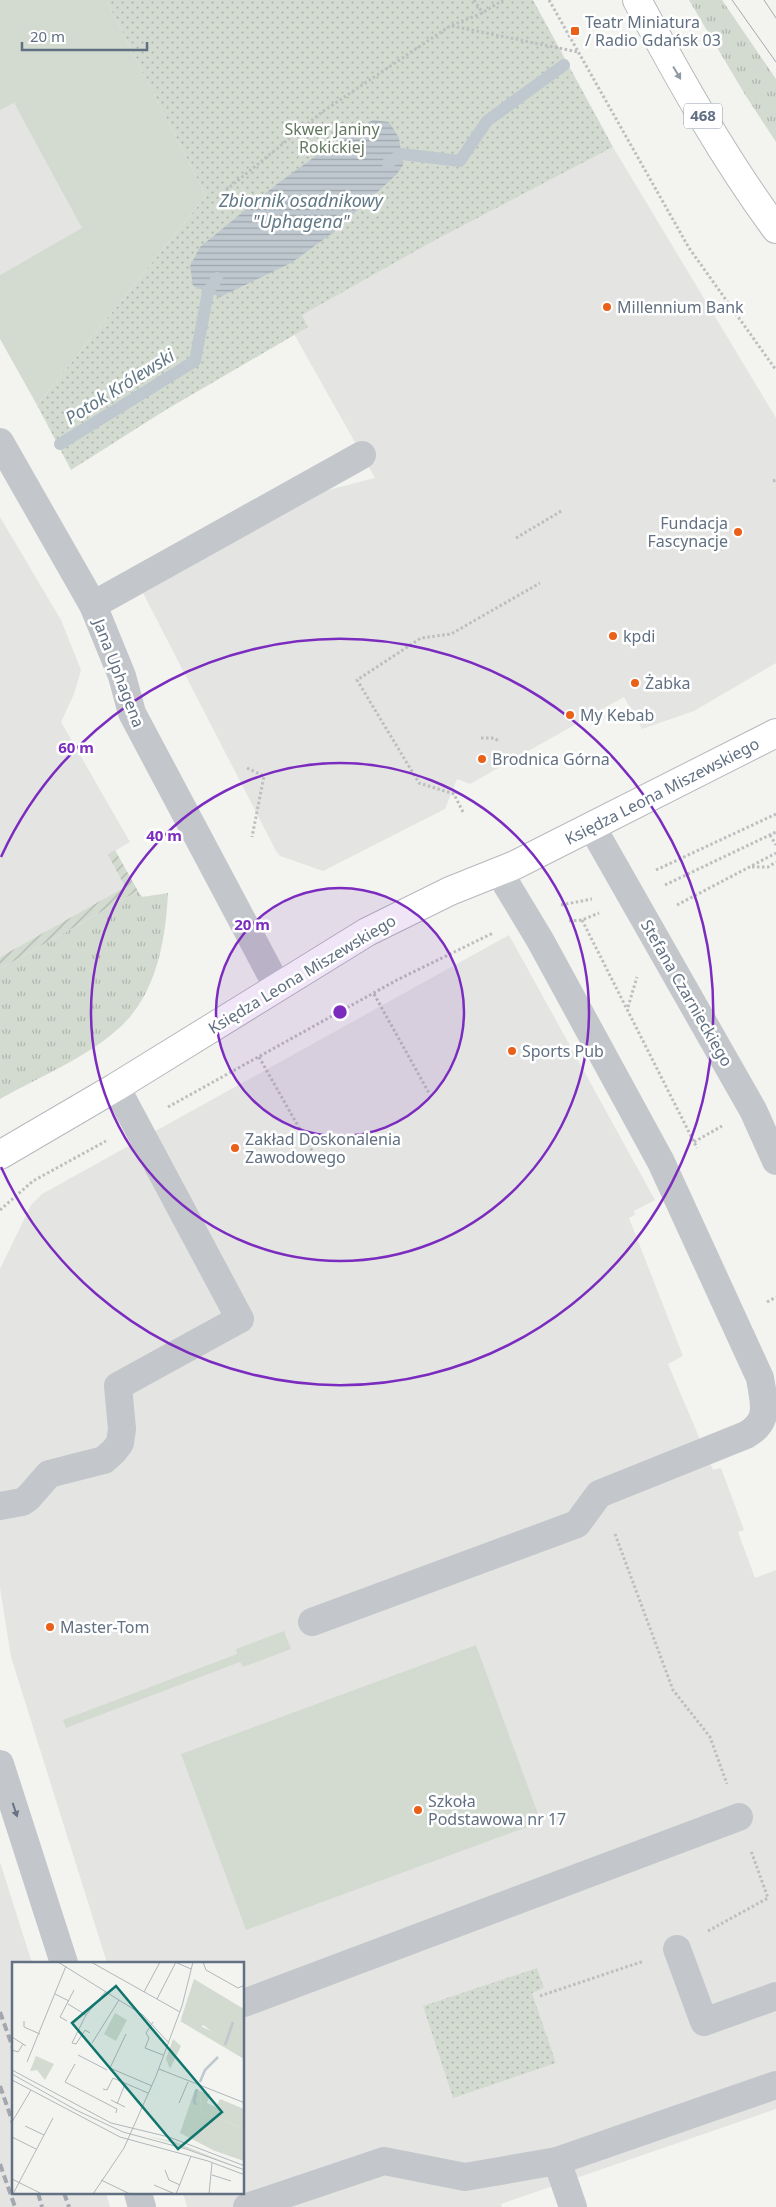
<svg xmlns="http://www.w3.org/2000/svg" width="776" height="2207" viewBox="0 0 776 2207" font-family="'Noto Sans',sans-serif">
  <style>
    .built { fill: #e4e5e3 }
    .grass { fill: url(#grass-tufts) }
    .park { fill: url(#park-dots) }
    .garden { fill: url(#garden-furrows) }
    .pitch { fill: #d3dbd0 }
    .water { fill: url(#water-rules) }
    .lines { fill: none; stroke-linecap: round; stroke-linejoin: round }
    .stream { stroke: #bec8ce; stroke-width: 12 }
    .major-casing { stroke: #b6b9bd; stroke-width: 30 }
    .path { stroke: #bdbec0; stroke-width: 3; stroke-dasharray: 2.5 2.5; stroke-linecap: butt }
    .minor { stroke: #c3c6ca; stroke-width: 28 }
    .major { stroke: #fff; stroke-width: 28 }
    .tram { stroke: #a3a8ae; stroke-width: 1 }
    .rail { stroke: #a3a8ae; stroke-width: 4; stroke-dasharray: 8 4; stroke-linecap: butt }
    .oneway { fill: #909ba8 }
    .oneway2 { fill: #667486 }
    .ring { fill: none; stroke: #7b2cbf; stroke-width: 2.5 }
    .poi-dot { fill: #ea6019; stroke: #fff; stroke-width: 2 }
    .labels { text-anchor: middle; stroke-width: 5; stroke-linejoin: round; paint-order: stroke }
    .shield { fill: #fff; stroke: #909ba8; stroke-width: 1 }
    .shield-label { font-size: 15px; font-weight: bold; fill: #617082 }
    .poi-label { font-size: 16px; fill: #617082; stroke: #fff; text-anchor: start }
    .park-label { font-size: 16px; fill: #637960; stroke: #fff }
    .street-label { font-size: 16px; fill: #617082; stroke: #fff }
    .water-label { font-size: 18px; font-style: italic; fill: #627986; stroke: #fff }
    .inset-river { fill: none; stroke: #bec8ce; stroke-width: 2.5 }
    .inset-road { fill: none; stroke: #b0b7bc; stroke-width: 1 }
    .view { fill: #0f766e; fill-opacity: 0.15; stroke: #0f766e; stroke-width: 2.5 }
    .inset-edge { fill: none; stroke: #617082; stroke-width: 2.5 }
    .centre { fill: #7b2cbf; stroke: #fff; stroke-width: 2.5 }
    .ring-label { font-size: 15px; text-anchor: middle; font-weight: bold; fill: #7b2cbf; stroke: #fff; stroke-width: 5; stroke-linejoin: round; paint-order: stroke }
  </style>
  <defs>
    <pattern id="grass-tufts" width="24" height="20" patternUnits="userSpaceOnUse" patternTransform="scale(1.25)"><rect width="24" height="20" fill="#d3dbd0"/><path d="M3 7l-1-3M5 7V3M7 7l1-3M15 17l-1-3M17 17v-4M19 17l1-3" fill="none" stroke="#afb6ae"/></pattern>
    <pattern id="park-dots" width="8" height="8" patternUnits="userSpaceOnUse" patternTransform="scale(1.25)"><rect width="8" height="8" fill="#d3dbd0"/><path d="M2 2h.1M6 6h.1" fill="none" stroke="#afb6ae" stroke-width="1.8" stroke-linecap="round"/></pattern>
    <pattern id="garden-furrows" width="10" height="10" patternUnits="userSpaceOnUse" patternTransform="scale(1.25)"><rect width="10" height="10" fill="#d3dbd0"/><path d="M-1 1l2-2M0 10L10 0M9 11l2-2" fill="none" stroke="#afb6ae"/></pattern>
    <pattern id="water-rules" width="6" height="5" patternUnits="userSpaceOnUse" patternTransform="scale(1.25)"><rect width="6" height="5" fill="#bec8ce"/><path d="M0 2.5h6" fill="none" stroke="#9ea7ad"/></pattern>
  </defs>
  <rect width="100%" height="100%" fill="#f3f4ef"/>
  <!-- built -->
  <g class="built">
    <polygon points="14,103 83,228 0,275 0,110"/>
    <polygon points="613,147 776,418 776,663 694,711 642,729 624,697 470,784 457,779 445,809 323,871 280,856 276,851 143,593 324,491 375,478 294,334 307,326 301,315 430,243"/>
    <polygon points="0,517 61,620 81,670 74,694 61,722 130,842 108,855 125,887 0,957"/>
    <polygon points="509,935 655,1200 634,1211 635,1215 629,1218 683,1356 668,1364 713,1470 721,1468 744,1530 738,1532 755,1578 776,1570 776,2109 501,2204 502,2207 187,2207 183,2193 244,2193 244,1963 107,1963 11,1657 0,1588 0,1269 31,1205 42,1194"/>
    <polygon points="0,1862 32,1963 14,1963 14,2193 106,2193 110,2207 0,2207"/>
  </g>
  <!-- grass -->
  <g class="grass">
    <polygon points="689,0 722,0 776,79 776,142 744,93"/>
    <path d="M138 891 142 897 168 893C166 935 158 985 129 1018 98 1053 41 1076 0 1099V969Z"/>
  </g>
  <!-- park -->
  <g class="park">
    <polygon points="106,0 533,0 613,147 430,243 302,315 308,327 164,411 71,470 37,405 206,196"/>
    <polygon points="537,1968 544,1988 532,1993 556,2063 453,2098 423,2006"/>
  </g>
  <!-- garden -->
  <polygon class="garden" points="115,850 138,891 0,969 0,957 125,887 108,855"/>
  <!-- pitch -->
  <g class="pitch">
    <polygon points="0,0 106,0 206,196 37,405 0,339 0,275 82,228 14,103 0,110"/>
    <polygon points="284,1631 291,1649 243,1667 240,1662 66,1728 63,1720 237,1654 236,1649"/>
    <polygon points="476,1645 541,1822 246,1930 181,1754"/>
  </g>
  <!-- water -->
  <polygon class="water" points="373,120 389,122 399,138 403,165 397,174 334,232 291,263 220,297 193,286 190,266 200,247 277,184 342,137"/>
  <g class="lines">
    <!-- stream -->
    <g class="stream">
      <polyline points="388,163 402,154 460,161 487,121 564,65"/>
      <polyline points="60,444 195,361 208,292 217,278"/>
    </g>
    <defs>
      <g id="major">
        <path d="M637 0C679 78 723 157 776 229"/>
        <polyline points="0,1155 116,1087 367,932 450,891 515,865 776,733"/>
      </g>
    </defs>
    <!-- major casing -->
    <use href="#major" class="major-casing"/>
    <!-- path -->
    <g class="path">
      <polyline points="474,0 482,12"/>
      <polyline points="549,0 689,248 776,370"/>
      <polyline points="452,26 578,52"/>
      <polyline points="226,190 322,112 450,26 482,13 503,0"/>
      <polyline points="773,481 776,480"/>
      <polyline points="516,538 563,510"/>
      <polyline points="481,738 494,738 500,742"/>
      <polyline points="247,768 264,776 252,837"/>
      <polyline points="463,812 454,794 419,783 357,680 421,638 451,634 540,583"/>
      <polyline points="770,835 776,845"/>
      <polyline points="752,867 768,867 776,862"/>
      <polyline points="656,870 776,814"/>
      <polyline points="665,885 776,832"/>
      <polyline points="561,905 592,899"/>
      <polyline points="677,905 776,853"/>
      <polyline points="582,920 697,1148"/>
      <polyline points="569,921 582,920 599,913"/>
      <polyline points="374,994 429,1093"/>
      <polyline points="628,1007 637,977"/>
      <polyline points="259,1057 315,1156"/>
      <polyline points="168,1107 397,980 493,933"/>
      <polyline points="694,1142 722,1126"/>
      <polyline points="0,1210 33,1181 106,1141"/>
      <polyline points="767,1302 776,1297"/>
      <polyline points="615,1534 673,1690 710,1737 727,1784"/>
      <polyline points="708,1931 768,1898 751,1851"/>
      <polyline points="540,1996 644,1961"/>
    </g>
    <!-- minor -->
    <g class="minor">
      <polyline points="0,442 93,605 122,676 132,713 277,986"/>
      <polyline points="93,605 362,455"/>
      <polyline points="592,827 753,1110 776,1161"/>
      <polyline points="0,1506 22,1502 28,1498 49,1474 104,1460 114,1451 120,1443 122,1429 118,1386 240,1319 116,1087"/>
      <path d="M312 1622 577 1524 599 1494 746 1435C771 1421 764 1403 760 1378L661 1162 540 940 499 872"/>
      <polyline points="0,1764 64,1963"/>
      <polyline points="677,1949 704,2022 776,1996"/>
      <polyline points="244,2003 739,1817"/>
      <polyline points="557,2161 573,2207"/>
      <polyline points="138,2193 142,2207"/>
      <polyline points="247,2207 384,2161 465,2177 557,2161 776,2085"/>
    </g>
    <!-- major -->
    <use href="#major" class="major"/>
    <!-- tram -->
    <g class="tram">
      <polyline points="732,0 776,62"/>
      <polyline points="764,0 776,18"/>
    </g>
    <!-- rail -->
    <g class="rail">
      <polyline points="0,2012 14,2051"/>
      <polyline points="0,2086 14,2126"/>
      <polyline points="0,2164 15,2207"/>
      <polyline points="38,2193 42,2207"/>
      <polyline points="64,2193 69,2207"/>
    </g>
  </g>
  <!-- one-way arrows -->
  <defs><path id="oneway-solid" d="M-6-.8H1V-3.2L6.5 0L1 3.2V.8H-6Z" transform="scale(1.25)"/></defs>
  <use class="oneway" href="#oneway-solid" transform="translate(677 73) rotate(59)"/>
  <use class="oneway2" href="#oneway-solid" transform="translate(15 1810) rotate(72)"/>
  <!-- distance rings -->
  <circle cx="340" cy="1012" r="124" fill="#7b2cbf" fill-opacity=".12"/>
  <g class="ring">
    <circle cx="340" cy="1012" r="124"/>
    <circle cx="340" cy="1012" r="249"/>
    <path d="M1 857A373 373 0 1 1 1 1167"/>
  </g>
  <!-- markers -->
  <g class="poi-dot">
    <rect x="570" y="26" width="10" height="10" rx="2.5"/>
    <circle cx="607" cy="307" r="5"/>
    <circle cx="738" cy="532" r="5"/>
    <circle cx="613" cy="636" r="5"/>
    <circle cx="635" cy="683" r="5"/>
    <circle cx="570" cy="715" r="5"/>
    <circle cx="482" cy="759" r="5"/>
    <circle cx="512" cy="1051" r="5"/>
    <circle cx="235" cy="1148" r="5"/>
    <circle cx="50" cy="1627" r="5"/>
    <circle cx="418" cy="1810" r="5"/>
  </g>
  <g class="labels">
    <!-- shield labels -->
    <rect class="shield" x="684" y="103.5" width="38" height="25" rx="4"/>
    <g class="shield-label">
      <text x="703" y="121">468</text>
    </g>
    <!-- poi labels -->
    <g class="poi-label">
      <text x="585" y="28">Teatr Miniatura<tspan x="585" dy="18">/ Radio Gdańsk 03</tspan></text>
      <text x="617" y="313">Millennium Bank</text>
      <text x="728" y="529" text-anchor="end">Fundacja<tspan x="728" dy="18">Fascynacje</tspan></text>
      <text x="623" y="642">kpdi</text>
      <text x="645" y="689">Żabka</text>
      <text x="580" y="721">My Kebab</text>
      <text x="492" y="765">Brodnica Górna</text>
      <text x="522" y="1057">Sports Pub</text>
      <text x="245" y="1145">Zakład Doskonalenia<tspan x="245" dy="18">Zawodowego</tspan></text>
      <text x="60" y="1633">Master-Tom</text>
      <text x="428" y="1807">Szkoła<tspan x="428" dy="18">Podstawowa nr 17</tspan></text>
    </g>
    <!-- park labels -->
    <g class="park-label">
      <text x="332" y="135">Skwer Janiny<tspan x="332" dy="18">Rokickiej</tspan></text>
    </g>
    <!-- street labels -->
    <g class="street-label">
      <text transform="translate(119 673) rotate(69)" y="6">Jana Uphagena</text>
      <text transform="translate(662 791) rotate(-27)" y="6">Księdza Leona Miszewskiego</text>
      <text transform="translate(302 974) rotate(-31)" y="6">Księdza Leona Miszewskiego</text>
      <text transform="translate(687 993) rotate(60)" y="6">Stefana Czarnieckiego</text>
    </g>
    <!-- water labels -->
    <g class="water-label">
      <text x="301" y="207">Zbiornik osadnikowy<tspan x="301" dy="21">"Uphagena"</tspan></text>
      <text transform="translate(120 387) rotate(-32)" y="6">Potok Królewski</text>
    </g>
  </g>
  <!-- overview -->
  <g transform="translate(12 1962)">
    <rect width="232" height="232" fill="#f3f4ef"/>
    <path d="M171 57 207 72 220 58 232 69V97L168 59ZM161 77 169 84 158 107 154 97ZM135 174 163 180 230 207 157 180Z" fill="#d3dbd0"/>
    <path d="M182 17 232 47V69L220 59 212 78 191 63 189 66 169 57ZM24 94 42 102 33 118 25 108 18 109ZM183 127 188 129 189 149 232 167V199L203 189 168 171Z" fill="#d3dbd0"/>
    <path d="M103 51 115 58 104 79 92 72ZM199 62a7 7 0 1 1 14 0a7 7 0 1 1-14 0ZM188 129 198 132 195 141 204 145 208 137 232 147V167L189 149Z" fill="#d3dbd0"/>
    <path class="inset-river" d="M213 83 221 60M188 120 193 108 206 95M184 143 182 139 185 127"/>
    <path class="inset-road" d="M46 0 131 53 156 80M79 0 168 50M163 0 179 7M191 0 194 8 226 26 233 23M132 30 148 0M43 32 57 39M145 37 164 0M56 42 74 53M12 59V65L28 72M55 59 48 55 62 28M141 60 134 71 137 76 133 86 151 93M78 71 73 68 64 82 60 81 74 53 94 29M114 72 98 106 140 124M0 75 14 84M80 81 107 38M0 88 6 90 11 82M66 93 95 108M15 100 54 4M63 102 53 120 105 147 104 151M147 107 233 141M0 108 99 161 157 175 233 204M0 112 64 148 111 170 174 187 233 208M0 118 108 175 196 199 233 213M91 127 95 128 101 116 136 131M99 138 113 145M167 141 176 120M105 142 113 122M0 160 19 128M13 164 32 173M0 175 24 187M153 208 157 218 168 223M200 213 219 219M0 217 30 232M89 218 118 232M142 223 163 232M1 232 41 156M81 232 112 186 144 114 170 44 181 0M164 232 179 194M197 232 200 201"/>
    <path class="view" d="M104 24 210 150 166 187 60 61Z"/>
    <rect width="232" height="232" class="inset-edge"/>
  </g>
  <circle cx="340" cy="1012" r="8" class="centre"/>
  <g class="ring-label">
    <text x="76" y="753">60 m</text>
    <text x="164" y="841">40 m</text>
    <text x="252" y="930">20 m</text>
  </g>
  <!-- scale -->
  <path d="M22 42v8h125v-8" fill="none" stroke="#617082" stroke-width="2.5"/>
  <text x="30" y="42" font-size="15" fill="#617082" stroke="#ffffff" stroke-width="4" paint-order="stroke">20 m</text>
</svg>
